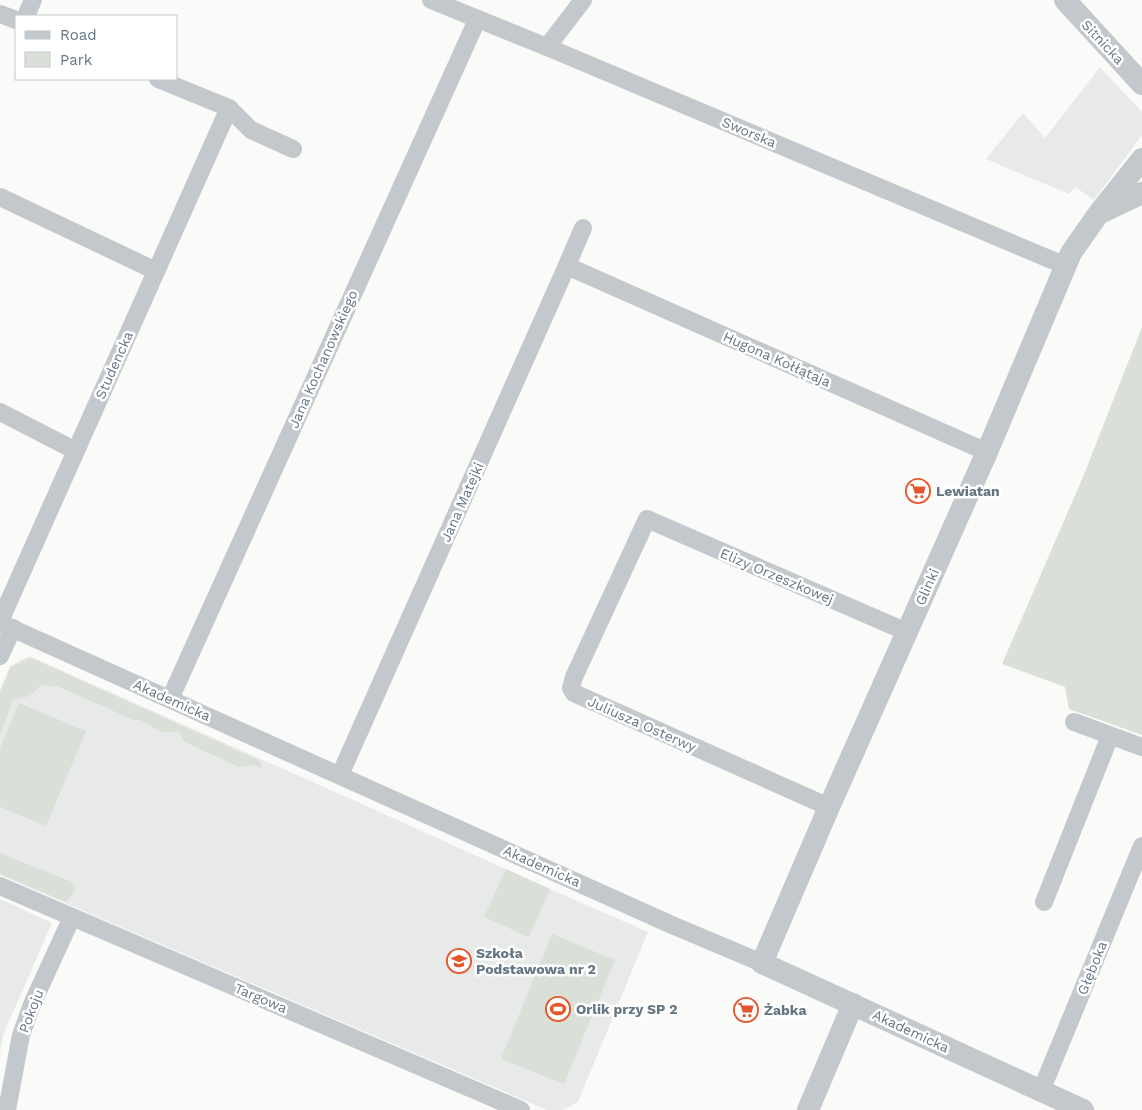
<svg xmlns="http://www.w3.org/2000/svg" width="1142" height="1110" viewBox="0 0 1142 1110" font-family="'Work Sans',sans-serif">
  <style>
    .built { fill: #e8e9e9 }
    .green { fill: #dadfd7 }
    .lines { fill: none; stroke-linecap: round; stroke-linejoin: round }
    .minor { stroke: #c3c8cc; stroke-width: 18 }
    .tertiary { stroke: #c3c8cc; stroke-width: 22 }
    .labels { text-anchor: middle; stroke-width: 5; stroke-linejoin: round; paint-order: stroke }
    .street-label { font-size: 14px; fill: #657683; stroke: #fff }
    .poi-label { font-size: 14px; font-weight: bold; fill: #657683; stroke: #fff; text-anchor: start }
  </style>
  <rect width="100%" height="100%" fill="#fafaf8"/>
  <!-- built -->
  <g class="built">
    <polygon points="1100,67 1142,112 1142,135 1094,200 1075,187 1069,194 986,159 1023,113 1045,138"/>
    <polygon points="29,656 351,799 550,889 648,932 578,1102 563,1110 547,1110 0,875 0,690 10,666"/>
    <polygon points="0,899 52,923 3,1035 0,1053"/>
  </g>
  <!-- green -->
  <g class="green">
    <polygon points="1142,327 1142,735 1069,709 1065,687 1002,664 1083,477"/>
    <polygon points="31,658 256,759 261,762 261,768 254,765 239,767 185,742 178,732 161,732 140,720 134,720 59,687 41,685 29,696 13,700 0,735 0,692 11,667"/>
    <polygon points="19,703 86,731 46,826 0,807 0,748"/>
    <polygon points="0,853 70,881 76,889 66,902 0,874"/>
    <polygon points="506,869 550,889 529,937 484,917"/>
    <polygon points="552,934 615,960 564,1084 501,1059"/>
  </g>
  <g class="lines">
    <!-- minor -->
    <g class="minor">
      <polyline points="431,0 547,47 1066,266"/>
      <polyline points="0,14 16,20"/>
      <polyline points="26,16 33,0"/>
      <polyline points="547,47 583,0"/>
      <polyline points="158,79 229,108 251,130 293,149"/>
      <polyline points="0,197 156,271"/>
      <polyline points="567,266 987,452"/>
      <polyline points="0,412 76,451"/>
      <polyline points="0,621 229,108"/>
      <polyline points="0,623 672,925 762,963"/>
      <polyline points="0,656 13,628"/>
      <polyline points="170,699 477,20"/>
      <polyline points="1074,722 1142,747"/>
      <polyline points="340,775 565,270 583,228"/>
      <polyline points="829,807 574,693 571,688 574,677 647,519 907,632"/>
      <polyline points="0,886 521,1110"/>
      <polyline points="1044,902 1110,736"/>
      <polyline points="1041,1091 1142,846"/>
      <polyline points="7,1110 21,1035 33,1002 72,917"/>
    </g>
    <!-- tertiary -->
    <g class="tertiary">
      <polyline points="1065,0 1142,84"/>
      <polyline points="1102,212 1142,193"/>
      <polyline points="808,1110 853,1004"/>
      <polyline points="1083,1110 762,963 829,807 987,452 1071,253 1099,213 1142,159"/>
    </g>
  </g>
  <!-- icons -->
  <defs>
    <symbol id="supermarket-ring" viewBox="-11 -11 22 22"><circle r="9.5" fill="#fff" stroke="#e4572e" stroke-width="1.5"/><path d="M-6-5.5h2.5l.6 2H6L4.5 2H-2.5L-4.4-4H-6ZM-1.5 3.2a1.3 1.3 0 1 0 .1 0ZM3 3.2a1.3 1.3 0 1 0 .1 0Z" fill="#e4572e"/></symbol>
    <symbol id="school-ring" viewBox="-11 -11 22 22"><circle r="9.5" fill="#fff" stroke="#e4572e" stroke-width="1.5"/><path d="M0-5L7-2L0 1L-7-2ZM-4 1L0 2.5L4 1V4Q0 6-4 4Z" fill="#e4572e"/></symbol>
    <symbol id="stadium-ring" viewBox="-11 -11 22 22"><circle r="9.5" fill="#fff" stroke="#e4572e" stroke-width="1.5"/><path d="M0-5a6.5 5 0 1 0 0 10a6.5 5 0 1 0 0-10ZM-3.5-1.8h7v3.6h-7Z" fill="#e4572e"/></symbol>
  </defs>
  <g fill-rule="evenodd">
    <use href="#supermarket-ring" x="904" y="477" width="28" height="28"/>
    <use href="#school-ring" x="445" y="947" width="28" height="28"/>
    <use href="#stadium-ring" x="544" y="995" width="28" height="28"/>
    <use href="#supermarket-ring" x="732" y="996" width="28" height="28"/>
  </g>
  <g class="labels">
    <!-- street labels -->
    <g class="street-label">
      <text transform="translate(1103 42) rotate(47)" y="5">Sitnicka</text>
      <text transform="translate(749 132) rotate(23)" y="5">Sworska</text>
      <text transform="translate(323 359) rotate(-66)" y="5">Jana Kochanowskiego</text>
      <text transform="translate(777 359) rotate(24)" y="5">Hugona Kołłątaja</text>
      <text transform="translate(114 365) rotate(-66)" y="5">Studencka</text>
      <text transform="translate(462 502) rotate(-66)" y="5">Jana Matejki</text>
      <text transform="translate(777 576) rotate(23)" y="5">Elizy Orzeszkowej</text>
      <text transform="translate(927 587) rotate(-66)" y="5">Glinki</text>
      <text transform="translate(172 700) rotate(24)" y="5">Akademicka</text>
      <text transform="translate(642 724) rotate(24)" y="5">Juliusza Osterwy</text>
      <text transform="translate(542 866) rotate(24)" y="5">Akademicka</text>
      <text transform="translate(1092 968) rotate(-68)" y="5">Głęboka</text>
      <text transform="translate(261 998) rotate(23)" y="5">Targowa</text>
      <text transform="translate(31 1011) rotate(-69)" y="5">Pokoju</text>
      <text transform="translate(911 1031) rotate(25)" y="5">Akademicka</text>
    </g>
    <!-- poi labels -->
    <g class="poi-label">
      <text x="936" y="496">Lewiatan</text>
      <text x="476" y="958">Szkoła<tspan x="476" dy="16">Podstawowa nr 2</tspan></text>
      <text x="576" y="1014">Orlik przy SP 2</text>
      <text x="764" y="1015">Żabka</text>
    </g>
  </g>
  <!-- legend -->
  <rect x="15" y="15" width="162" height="65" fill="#ffffff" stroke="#c1c8cd"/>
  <rect x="25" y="31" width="25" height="8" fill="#c3c8cc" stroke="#c1c8cd"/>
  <text x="60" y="40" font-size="15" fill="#657683">Road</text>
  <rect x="25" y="52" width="25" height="15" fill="#dadfd7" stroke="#c1c8cd"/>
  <text x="60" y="65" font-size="15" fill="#657683">Park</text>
</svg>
